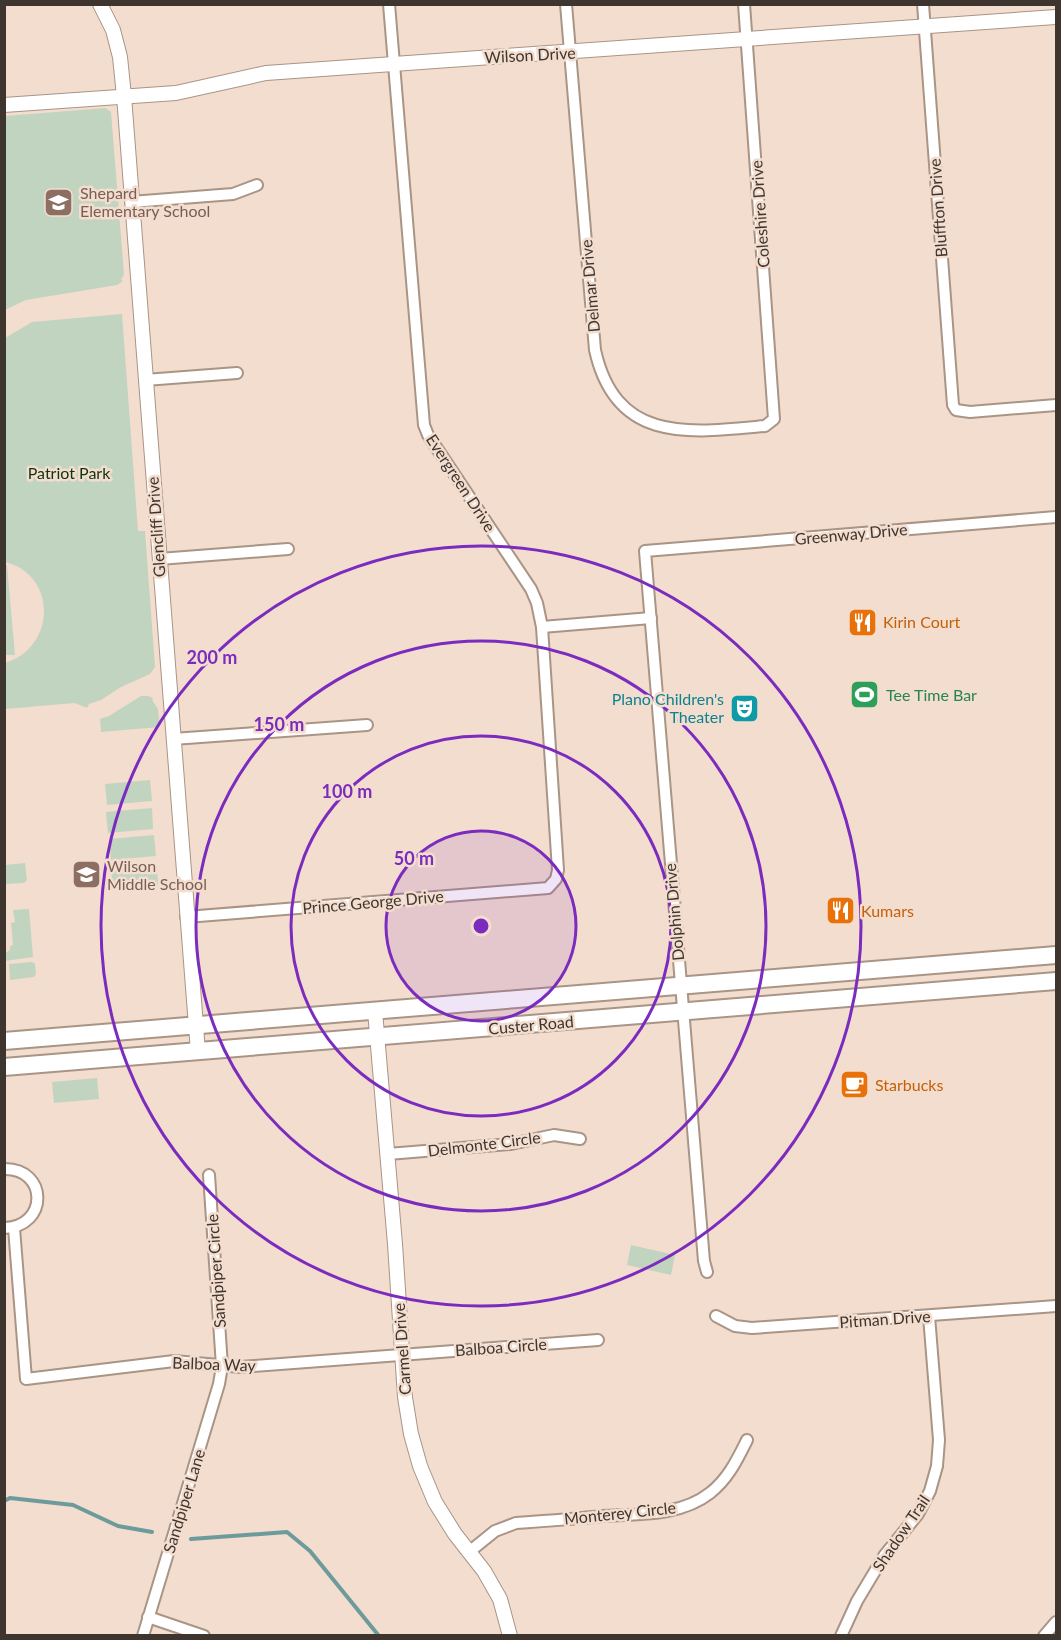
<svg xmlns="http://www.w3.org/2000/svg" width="1061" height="1640" viewBox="0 0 1061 1640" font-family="Lato,sans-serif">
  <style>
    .green { fill: #c1d4c0 }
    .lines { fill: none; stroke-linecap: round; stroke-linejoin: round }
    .stream { stroke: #6d9b9b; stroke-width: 4 }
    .street-casing { stroke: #a99486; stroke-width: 14 }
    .secondary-casing { stroke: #a99486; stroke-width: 16 }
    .primary-casing { stroke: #a99486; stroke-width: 20 }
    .street { stroke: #fff; stroke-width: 10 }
    .secondary { stroke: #fff; stroke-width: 14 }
    .primary { stroke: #fff; stroke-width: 16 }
    .ring { fill: none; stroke: #7b2cbf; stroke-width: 3 }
    .labels { text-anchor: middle; stroke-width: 5; stroke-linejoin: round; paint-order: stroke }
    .street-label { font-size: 16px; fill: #3e352f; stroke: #f3ddce }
    .education-label { font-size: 16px; fill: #785e54; stroke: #f3ddce; text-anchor: start }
    .park-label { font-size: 16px; fill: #0d350e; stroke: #f3ddce }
    .food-label { font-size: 16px; fill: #c56008; stroke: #f3ddce; text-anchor: start }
    .leisure-label { font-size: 16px; fill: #27864d; stroke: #f3ddce; text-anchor: start }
    .culture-label { font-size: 16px; fill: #0d838f; stroke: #f3ddce; text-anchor: end }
    .centre { fill: #7b2cbf; stroke: #f3ddce; stroke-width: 3 }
    .ring-label { font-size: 18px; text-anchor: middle; font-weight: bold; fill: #7b2cbf; stroke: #f3ddce; stroke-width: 5; stroke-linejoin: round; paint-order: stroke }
  </style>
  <rect width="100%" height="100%" fill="#f3ddce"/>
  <!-- green -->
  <g class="green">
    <polygon points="105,108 111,112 124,274 121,280 123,281 117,285 26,300 5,310 5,116"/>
    <path d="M122 314 138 531H145L155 667 150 674 121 687 101 700 89 704 87 708 75 703 5 709V663C56 648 58 575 5 562V338L32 322Z"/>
    <polygon points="7,565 15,655 5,655 4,566"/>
    <polygon points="141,696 148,696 153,698 152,700 158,709 160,727 101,732 100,719 109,716"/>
    <polygon points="150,780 152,801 107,805 105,784"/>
    <polygon points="152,808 153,829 108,833 106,812"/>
    <polygon points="154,835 156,856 111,860 109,839"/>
    <polygon points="25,863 27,880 24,883 5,884 5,865"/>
    <polygon points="157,864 158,885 113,889 111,867"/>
    <polygon points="29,909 33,957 5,961 5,953 10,950 10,946 13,945 11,923 15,922 13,910"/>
    <polygon points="32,962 35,964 36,974 34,977 10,980 9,964"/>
    <polygon points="97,1078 99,1099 54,1103 52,1082"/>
    <polygon points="631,1245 675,1255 671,1275 627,1265"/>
  </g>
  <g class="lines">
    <!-- stream -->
    <g class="stream">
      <polyline points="4,1501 10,1498 73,1505 118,1526 152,1532"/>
      <polyline points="191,1539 287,1532 310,1551 379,1636"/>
    </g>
    <defs>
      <g id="street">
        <path d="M566 4 595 350C616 444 689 433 765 426L774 419 744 4"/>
        <polyline points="923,4 953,405 956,410 970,412 1056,405"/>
        <polyline points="131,202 233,194 257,185"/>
        <polyline points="145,380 237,373"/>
        <polyline points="159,559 288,549"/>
        <polyline points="542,627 651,618"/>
        <polyline points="173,739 367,725"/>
        <polyline points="186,917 548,888 556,879 558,870 542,627 537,603 531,589 428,435 424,425 389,4"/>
        <polyline points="388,1154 511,1144 554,1135 580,1139"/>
        <path d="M4 1169C48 1168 49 1227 4 1228"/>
        <polyline points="14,1228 26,1379 174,1361 241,1367 598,1340"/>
        <polyline points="707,1272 704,1261 645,551 1056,517"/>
        <polyline points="716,1316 735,1326 752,1328 1056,1306"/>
        <path d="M469 1552 495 1531 516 1523C545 1521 574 1519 603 1516 639 1514 681 1516 710 1493 728 1479 737 1460 747 1440"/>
        <polyline points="148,1617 204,1636"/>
        <polyline points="143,1636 219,1384 222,1366 209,1175"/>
        <polyline points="841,1636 857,1601 884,1556 918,1514 930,1491 937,1466 939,1440 929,1316"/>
        <polyline points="1044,1636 1056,1622"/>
      </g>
      <g id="secondary">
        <polyline points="100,4 113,30 120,57 124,96 198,1052"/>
        <polyline points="4,105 176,93 266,73 1056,17"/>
        <polyline points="375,1011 395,1244 405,1397 411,1434 420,1466 435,1502 455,1534 484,1571 500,1599 510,1636"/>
      </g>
      <g id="primary">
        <polyline points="4,1041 1056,955"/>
        <polyline points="4,1067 1056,981"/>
      </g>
    </defs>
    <!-- street casing -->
    <use href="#street" class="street-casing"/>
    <!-- secondary casing -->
    <use href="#secondary" class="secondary-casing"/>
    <!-- primary casing -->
    <use href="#primary" class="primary-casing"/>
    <!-- street -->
    <use href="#street" class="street"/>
    <!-- secondary -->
    <use href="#secondary" class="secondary"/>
    <!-- primary -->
    <use href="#primary" class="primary"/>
  </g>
  <!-- distance rings -->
  <circle cx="481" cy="926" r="95" fill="#7b2cbf" fill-opacity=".12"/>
  <g class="ring">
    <circle cx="481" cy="926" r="95"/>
    <circle cx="481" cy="926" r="190"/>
    <circle cx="481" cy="926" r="285"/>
    <circle cx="481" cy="926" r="380"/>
  </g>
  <!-- icons -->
  <defs>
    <symbol id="school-square" viewBox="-11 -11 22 22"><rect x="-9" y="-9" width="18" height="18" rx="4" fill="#8d6e63" stroke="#f3ddce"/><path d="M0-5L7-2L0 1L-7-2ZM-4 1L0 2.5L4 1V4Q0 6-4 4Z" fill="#fff"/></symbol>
    <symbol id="restaurant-square" viewBox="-11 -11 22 22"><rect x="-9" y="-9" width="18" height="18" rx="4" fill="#e8710a" stroke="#f3ddce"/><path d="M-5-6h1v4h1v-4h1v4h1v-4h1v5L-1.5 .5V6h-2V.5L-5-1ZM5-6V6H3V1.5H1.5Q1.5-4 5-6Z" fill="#fff"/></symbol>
    <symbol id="stadium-square" viewBox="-11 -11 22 22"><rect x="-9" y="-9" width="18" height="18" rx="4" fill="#2e9e5b" stroke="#f3ddce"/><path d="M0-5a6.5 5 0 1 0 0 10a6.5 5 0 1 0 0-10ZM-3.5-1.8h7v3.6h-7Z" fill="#fff"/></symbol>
    <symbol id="theatre-square" viewBox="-11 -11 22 22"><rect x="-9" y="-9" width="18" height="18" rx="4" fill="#0f9aa8" stroke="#f3ddce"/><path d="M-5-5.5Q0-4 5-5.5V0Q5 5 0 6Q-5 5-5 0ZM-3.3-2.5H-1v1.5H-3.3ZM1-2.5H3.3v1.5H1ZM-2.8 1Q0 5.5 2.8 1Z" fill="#fff"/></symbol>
    <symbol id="cafe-square" viewBox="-11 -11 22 22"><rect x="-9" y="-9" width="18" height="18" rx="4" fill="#e8710a" stroke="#f3ddce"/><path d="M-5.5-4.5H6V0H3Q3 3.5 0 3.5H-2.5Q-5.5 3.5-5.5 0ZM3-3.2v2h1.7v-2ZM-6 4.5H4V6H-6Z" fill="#fff"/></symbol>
  </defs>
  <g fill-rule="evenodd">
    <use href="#school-square" x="42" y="186" width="33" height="33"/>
    <use href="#restaurant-square" x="846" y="606" width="33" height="33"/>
    <use href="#stadium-square" x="848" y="678" width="33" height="33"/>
    <use href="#theatre-square" x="728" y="692" width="33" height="33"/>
    <use href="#school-square" x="70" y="858" width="33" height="33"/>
    <use href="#restaurant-square" x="824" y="894" width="33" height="33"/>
    <use href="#cafe-square" x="838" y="1068" width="33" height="33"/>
  </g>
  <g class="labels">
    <!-- street labels -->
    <g class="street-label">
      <text transform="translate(530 55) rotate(-3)" y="6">Wilson Drive</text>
      <text transform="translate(938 208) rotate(-94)" y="6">Bluffton Drive</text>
      <text transform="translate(760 214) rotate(-94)" y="6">Coleshire Drive</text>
      <text transform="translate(590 286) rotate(-95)" y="6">Delmar Drive</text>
      <text transform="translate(461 483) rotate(57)" y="6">Evergreen Drive</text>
      <text transform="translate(156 527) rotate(-94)" y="6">Glencliff Drive</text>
      <text transform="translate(851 534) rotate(-5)" y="6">Greenway Drive</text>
      <text transform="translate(373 902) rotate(-5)" y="6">Prince George Drive</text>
      <text transform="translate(674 912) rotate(-95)" y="6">Dolphin Drive</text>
      <text transform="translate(531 1025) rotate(-5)" y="6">Custer Road</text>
      <text transform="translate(484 1144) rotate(-7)" y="6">Delmonte Circle</text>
      <text transform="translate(216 1271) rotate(-94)" y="6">Sandpiper Circle</text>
      <text transform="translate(885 1319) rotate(-4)" y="6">Pitman Drive</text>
      <text transform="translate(501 1347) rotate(-4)" y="6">Balboa Circle</text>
      <text transform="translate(402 1349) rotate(-94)" y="6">Carmel Drive</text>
      <text transform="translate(214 1364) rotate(2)" y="6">Balboa Way</text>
      <text transform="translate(184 1501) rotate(-73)" y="6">Sandpiper Lane</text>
      <text transform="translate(620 1513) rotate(-6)" y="6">Monterey Circle</text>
      <text transform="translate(901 1533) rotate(-56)" y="6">Shadow Trail</text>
    </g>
    <!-- education labels -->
    <g class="education-label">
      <text x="80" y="199">Shepard<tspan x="80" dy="18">Elementary School</tspan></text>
      <text x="107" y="872">Wilson<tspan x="107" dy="18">Middle School</tspan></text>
    </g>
    <!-- park labels -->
    <g class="park-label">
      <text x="69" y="479">Patriot Park</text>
    </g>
    <!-- food labels -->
    <g class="food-label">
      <text x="883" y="628">Kirin Court</text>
      <text x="861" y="917">Kumars</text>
      <text x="875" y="1091">Starbucks</text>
    </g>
    <!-- leisure labels -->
    <g class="leisure-label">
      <text x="886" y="701">Tee Time Bar</text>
    </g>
    <!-- culture labels -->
    <g class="culture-label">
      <text x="724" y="705">Plano Children's<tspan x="724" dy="18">Theater</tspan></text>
    </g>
  </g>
  <circle cx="481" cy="926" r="9" class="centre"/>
  <g class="ring-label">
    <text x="212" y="664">200 m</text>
    <text x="279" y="731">150 m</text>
    <text x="347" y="798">100 m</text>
    <text x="414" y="865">50 m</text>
  </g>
  <!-- border -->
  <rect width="1061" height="1640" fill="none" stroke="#3e352f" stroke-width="12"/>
</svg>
